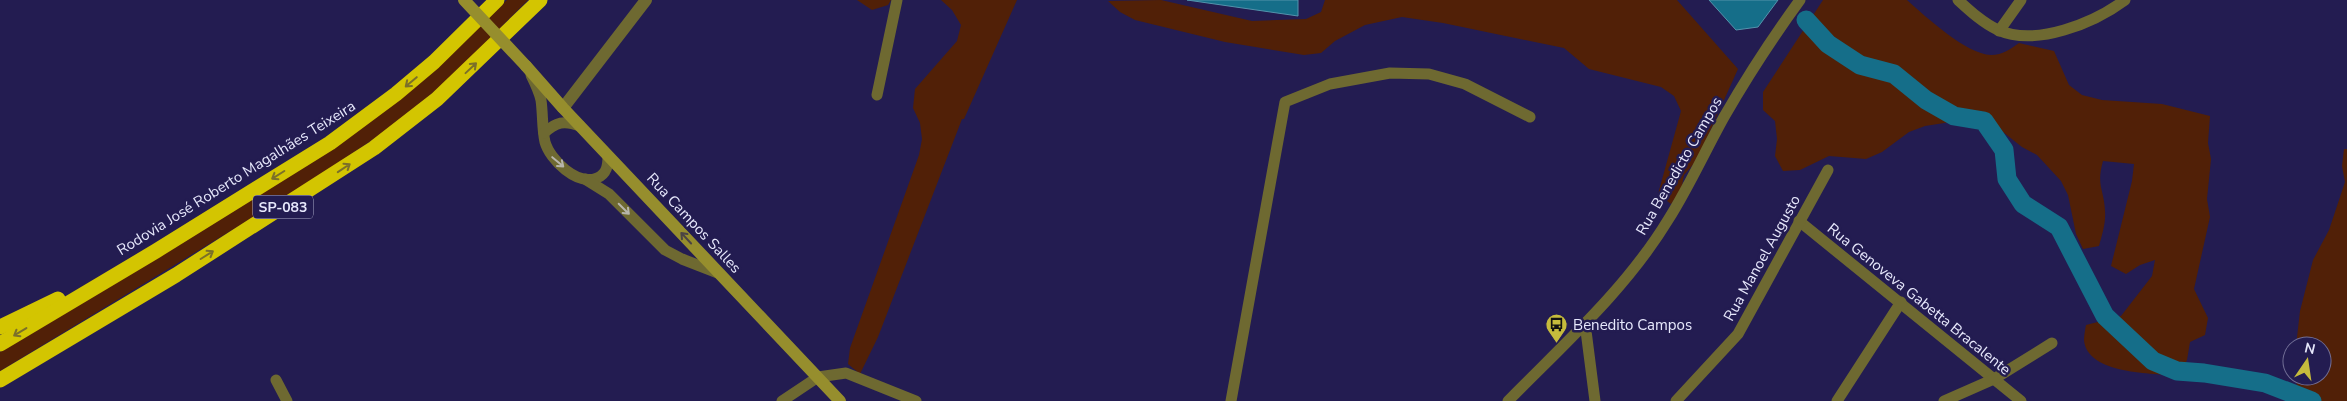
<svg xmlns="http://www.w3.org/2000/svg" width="2347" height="401" viewBox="0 0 2347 401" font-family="'Nunito Sans',sans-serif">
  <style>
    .green { fill: #512007 }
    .water { fill: #156e89; stroke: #5493ac }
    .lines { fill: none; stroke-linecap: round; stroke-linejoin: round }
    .river { stroke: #156e89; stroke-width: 19 }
    .minor { stroke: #6e6931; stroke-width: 11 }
    .tertiary { stroke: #6e6931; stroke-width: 12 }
    .secondary { stroke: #968e2d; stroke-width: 12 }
    .motorway { stroke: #d3c501; stroke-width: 15 }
    .secondary-bridge { stroke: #968e2d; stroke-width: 12 }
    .oneway { stroke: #7b7029 }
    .oneway2 { stroke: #b7b5ab }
    .oneway3 { stroke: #4b4444 }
    .labels { text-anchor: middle; stroke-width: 5; stroke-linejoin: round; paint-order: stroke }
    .shield { fill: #231c51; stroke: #acabc9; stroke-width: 1 }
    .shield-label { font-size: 14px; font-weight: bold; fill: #e7e8fc }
    .street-label { font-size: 15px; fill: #e7e8fc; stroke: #231c51 }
    .poi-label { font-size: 15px; fill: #e7e8fc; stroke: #231c51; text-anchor: start }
  </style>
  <rect width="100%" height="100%" fill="#231c51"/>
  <!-- green -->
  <g class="green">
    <polygon points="507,0 528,0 444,84 378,136 293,193 0,371 0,352 119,281 432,72"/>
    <polygon points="857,0 891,0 888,5 872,10"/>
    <polygon points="941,0 1017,0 964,119 962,119 878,337 860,374 848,364 850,348 919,155 922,139 920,123 913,108 915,89 957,41 961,25 952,10"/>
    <polygon points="1161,0 1252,21 1306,19 1321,12 1325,0 1677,0 1738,69 1697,160 1684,175 1681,191 1671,204 1658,194 1681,111 1674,96 1661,87 1589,69 1564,48 1443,23 1402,17 1365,25 1335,41 1321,53 1304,55 1225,42 1135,20 1120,12 1108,1"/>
    <path d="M1823 0H1907C1926 17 1966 54 1991 55 2003 55 2010 49 2019 43L2054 51 2069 85 2082 95 2102 100 2162 104 2210 116 2208 143 2211 159 2207 199 2210 217 2194 289 2208 318 2205 335 2190 342 2187 360 2179 376C2154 373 2087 375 2084 340 2084 336 2085 330 2086 325L2121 316 2152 276 2155 260 2140 265 2126 274 2111 266 2132 181 2134 164 2103 161C2096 186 2104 189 2105 211 2106 223 2102 235 2099 246L2083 249 2076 234 2068 195 2061 181 2037 155 2022 147 1994 125 1974 120 1957 121 1925 126 1909 132 1882 152 1866 159 1829 156 1800 170 1783 171 1775 156 1777 139 1775 121 1763 110V92Z"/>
    <polygon points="2344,149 2347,149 2347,401 2298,401 2296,376 2322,376 2322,346 2296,346 2300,311 2313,260 2329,230 2345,182 2342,166"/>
  </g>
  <!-- water -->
  <g class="water">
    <polygon points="1187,0 1298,0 1298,16"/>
    <polygon points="1709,0 1778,0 1758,27 1736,30"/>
  </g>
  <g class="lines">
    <!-- river -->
    <polyline class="river" points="1806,20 1828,44 1860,65 1894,74 1926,100 1954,116 1984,121 2004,150 2007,179 2023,204 2059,227 2105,316 2153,361 2177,371 2204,373 2265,383 2312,401"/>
    <!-- minor -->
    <g class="minor">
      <path d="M1958 0C1970 11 1983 23 1998 30 2036 47 2094 23 2125 0"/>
      <polyline points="1999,31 2021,0"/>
      <path d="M531 75C535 83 539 91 541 100 543 114 542 129 545 142 550 160 577 186 597 178 607 174 608 165 608 156"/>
      <polyline points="877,95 897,0"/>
      <path d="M544 133C556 122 564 120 580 126"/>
      <polyline points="585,179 609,194 665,250 682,259 718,273"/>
      <polyline points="1799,221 2021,401"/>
      <polyline points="1585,323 1595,401"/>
      <polyline points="276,380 287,401"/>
      <polyline points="782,401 818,377 846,373 916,401"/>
      <polyline points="1231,401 1285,102 1330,84 1390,73 1429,74 1465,84 1530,117"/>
      <path d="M1508 401C1564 344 1626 289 1668 220 1689 187 1705 151 1724 117 1747 77 1773 37 1800 0"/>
      <polyline points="1676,401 1738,334 1828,170"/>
      <polyline points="1837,401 1901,302"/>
      <polyline points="1944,401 1994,379 2052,343"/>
    </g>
    <!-- tertiary -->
    <polyline class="tertiary" points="563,108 646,0"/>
    <!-- secondary -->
    <polyline class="secondary" points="526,66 563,108 840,401"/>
    <!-- motorway -->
    <g class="motorway">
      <polyline points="0,327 58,299"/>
      <polyline points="0,344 156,251 330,143 396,94 434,62 497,0"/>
      <polyline points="0,380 176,275 374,148 437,99 540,0"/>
    </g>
    <!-- secondary-bridge -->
    <polyline class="secondary-bridge" points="464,0 526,66"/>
  </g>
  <!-- one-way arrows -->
  <defs><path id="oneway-shaft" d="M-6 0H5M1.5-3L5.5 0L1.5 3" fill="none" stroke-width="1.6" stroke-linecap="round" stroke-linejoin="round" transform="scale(1.25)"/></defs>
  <g class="oneway">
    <use href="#oneway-shaft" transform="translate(471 68) rotate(-43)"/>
    <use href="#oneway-shaft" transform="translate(411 82) rotate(140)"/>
    <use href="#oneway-shaft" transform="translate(344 168) rotate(-34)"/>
    <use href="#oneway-shaft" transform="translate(278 175) rotate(148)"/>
    <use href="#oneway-shaft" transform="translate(207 255) rotate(-32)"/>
    <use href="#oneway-shaft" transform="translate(20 332) rotate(149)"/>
  </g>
  <g class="oneway2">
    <use href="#oneway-shaft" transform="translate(558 162) rotate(40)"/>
    <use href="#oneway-shaft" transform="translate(624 209) rotate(45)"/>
  </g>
  <use class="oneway3" href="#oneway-shaft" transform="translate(686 238) rotate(-133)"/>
  <!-- icons -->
  <defs>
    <symbol id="bus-pin" viewBox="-11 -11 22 30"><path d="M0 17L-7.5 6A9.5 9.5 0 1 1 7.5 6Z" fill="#c6bb3c" stroke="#231c51"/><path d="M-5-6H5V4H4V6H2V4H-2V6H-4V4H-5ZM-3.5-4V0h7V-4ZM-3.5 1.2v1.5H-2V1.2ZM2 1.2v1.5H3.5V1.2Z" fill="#111"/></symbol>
  </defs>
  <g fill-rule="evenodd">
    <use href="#bus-pin" x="1544" y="312" width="25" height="34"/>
  </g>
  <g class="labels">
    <!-- shield labels -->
    <rect class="shield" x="253" y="195.5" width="60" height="23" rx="4"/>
    <g class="shield-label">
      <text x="283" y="212">SP-083</text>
    </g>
    <!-- street labels -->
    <g class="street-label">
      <text transform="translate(1679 166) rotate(-60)" y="5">Rua Benedicto Campos</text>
      <text transform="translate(236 178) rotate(-32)" y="5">Rodovia José Roberto Magalhães Teixeira</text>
      <text transform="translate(694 223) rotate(47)" y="5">Rua Campos Salles</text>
      <text transform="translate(1762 258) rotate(-61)" y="5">Rua Manoel Augusto</text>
      <text transform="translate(1919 299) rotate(39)" y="5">Rua Genoveva Gabetta Bracalente</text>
    </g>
    <!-- poi labels -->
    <g class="poi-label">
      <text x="1573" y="330">Benedito Campos</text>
    </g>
  </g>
  <!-- north arrow -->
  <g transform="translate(2307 361) rotate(13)"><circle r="24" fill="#231c51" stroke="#716e95"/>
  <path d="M0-4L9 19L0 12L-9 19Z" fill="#c6bb3c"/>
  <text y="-8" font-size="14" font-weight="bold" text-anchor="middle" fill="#e7e8fc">N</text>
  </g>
</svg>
